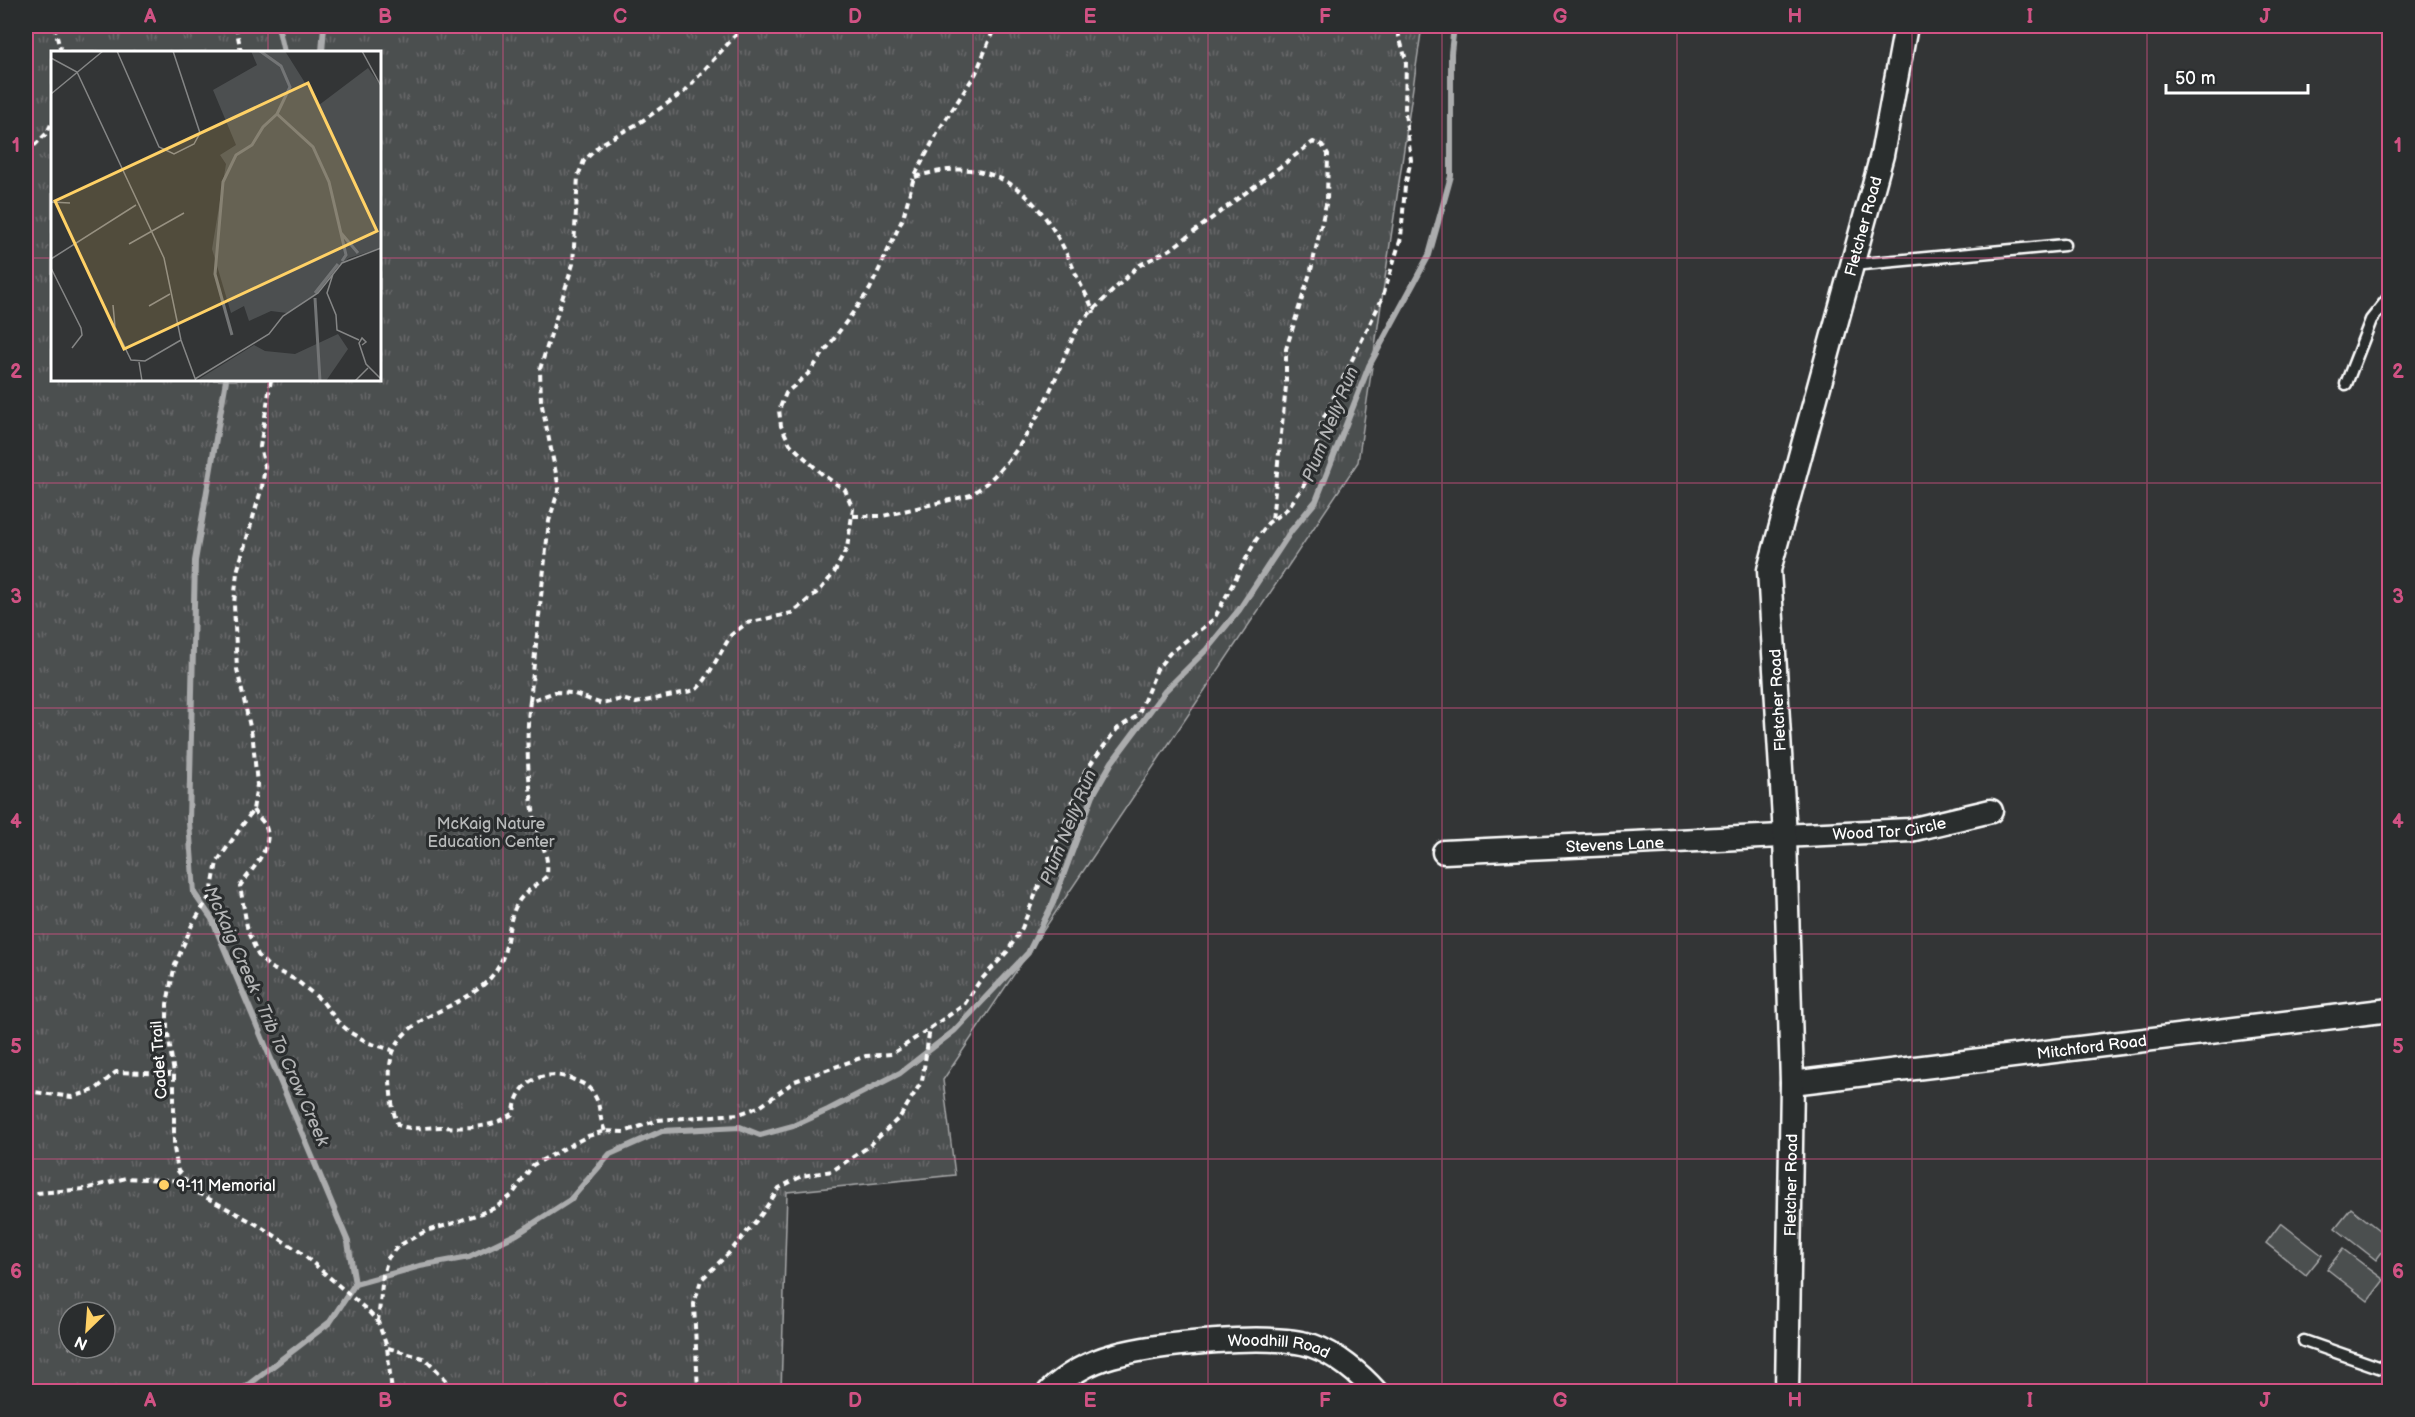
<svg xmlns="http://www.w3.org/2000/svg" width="2415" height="1417" viewBox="0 0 2415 1417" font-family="'Balsamiq Sans',sans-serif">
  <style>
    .grass { fill: url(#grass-tufts); stroke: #a6a7a8; stroke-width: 1.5; fill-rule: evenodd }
    .pitch { fill: #4c4f50; stroke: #a6a7a8; stroke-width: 1.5 }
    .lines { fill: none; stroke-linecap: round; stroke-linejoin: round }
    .stream { stroke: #abacad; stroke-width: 6 }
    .lane-casing { stroke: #fff; stroke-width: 15 }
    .street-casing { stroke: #fff; stroke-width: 27 }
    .path { stroke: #fff; stroke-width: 4; stroke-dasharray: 6 4.5; stroke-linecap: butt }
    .lane { stroke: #2a2d2e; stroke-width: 10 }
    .street { stroke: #2a2d2e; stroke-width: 22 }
    .grid { fill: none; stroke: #d15284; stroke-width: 1.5; stroke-opacity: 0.55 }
    .poi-dot { fill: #ffd166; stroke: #2a2d2e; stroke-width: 2 }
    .labels { text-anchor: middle; stroke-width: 6; stroke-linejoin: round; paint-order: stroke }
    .street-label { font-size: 16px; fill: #fff; stroke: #2a2d2e }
    .park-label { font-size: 16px; fill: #b7b9b9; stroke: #2a2d2e }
    .poi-label { font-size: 16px; fill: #fff; stroke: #2a2d2e; text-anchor: start }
    .water-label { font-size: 18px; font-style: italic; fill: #b2b3b4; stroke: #2a2d2e }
    .inset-river { fill: none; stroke: #737576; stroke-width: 3 }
    .inset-road { fill: none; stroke: #858686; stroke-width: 1.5 }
    .view { fill: #ffd166; fill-opacity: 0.15; stroke: #ffd166; stroke-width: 3 }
    .inset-edge { fill: none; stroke: #fff; stroke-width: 3 }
    .neatline { fill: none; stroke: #d15284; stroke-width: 2 }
    .grid-label { font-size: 20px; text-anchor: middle; font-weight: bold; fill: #d15284 }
  </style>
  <defs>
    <pattern id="grass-tufts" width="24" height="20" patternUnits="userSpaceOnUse" patternTransform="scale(1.5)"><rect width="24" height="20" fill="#4c4f50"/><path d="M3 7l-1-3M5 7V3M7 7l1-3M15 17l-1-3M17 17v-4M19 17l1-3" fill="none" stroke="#67696a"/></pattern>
  </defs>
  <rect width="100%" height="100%" fill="#333536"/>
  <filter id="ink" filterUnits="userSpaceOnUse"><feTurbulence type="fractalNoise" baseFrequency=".0167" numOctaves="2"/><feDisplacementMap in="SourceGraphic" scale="12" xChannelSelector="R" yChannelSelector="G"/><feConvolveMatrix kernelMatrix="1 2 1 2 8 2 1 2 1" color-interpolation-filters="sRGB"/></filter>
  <g filter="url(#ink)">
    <!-- grass -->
    <path class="grass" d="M26 26H1422L1358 462 943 1080 955 1175 787 1192 781 1391H26ZM52 52H380V380H52ZM69 1312H105V1348H69Z"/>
    <!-- pitch -->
    <g class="pitch">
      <polygon points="2351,1208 2389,1238 2389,1243 2376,1260 2335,1228"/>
      <polygon points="2281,1223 2322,1255 2306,1275 2266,1243"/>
      <polygon points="2343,1249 2384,1280 2368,1301 2327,1269"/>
    </g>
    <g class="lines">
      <!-- stream -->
      <g class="stream">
        <polyline points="278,26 284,52"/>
        <polyline points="322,52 324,26"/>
        <polyline points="226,380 195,561 189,822 194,893 212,919 348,1242 355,1284 330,1322 239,1392"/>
        <polyline points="355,1284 420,1266 469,1257 517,1234 570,1200 610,1154 662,1131 740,1127 760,1135 793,1126 828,1110 900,1073 954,1031 1028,953 1053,903 1093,795 1112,762 1165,691 1207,649 1239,610 1291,531 1316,501 1369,366 1429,255 1451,176 1451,53 1454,26"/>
      </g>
      <defs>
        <g id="lane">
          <polyline points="1852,265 2064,245"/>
          <polyline points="2346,384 2371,320 2390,296"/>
          <polyline points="2304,1341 2390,1371"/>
        </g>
        <g id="street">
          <path id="s1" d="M1444 852 1910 830 1991 811"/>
          <path id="s2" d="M1792 1083 2390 1010"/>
          <path id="s3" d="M1049 1392C1066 1375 1090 1362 1112 1356 1155 1344 1272 1332 1313 1346 1336 1354 1360 1374 1376 1392"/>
          <path id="s4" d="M1787 1392 1792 1083 1785 836 1769 570 1882 155 1906 26"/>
        </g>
      </defs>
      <!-- lane casing -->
      <use href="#lane" class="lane-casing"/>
      <!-- street casing -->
      <use href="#street" class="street-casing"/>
      <!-- path -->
      <g class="path">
        <polyline points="54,26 61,52"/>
        <polyline points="236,26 241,52"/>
        <polyline points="26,151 29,151 47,133 52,122"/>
        <path d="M915 177C1004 149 1047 204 1078 279 1083 290 1090 300 1094 313"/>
        <polyline points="271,380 260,447 265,466 262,487 237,572 234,604 237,669 253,740 257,785 253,810 217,862 211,894 192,925 175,965 171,983 167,1004 167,1027 174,1074 174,1148 178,1171 194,1191 256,1224 299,1251 367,1310 378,1322 387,1347 392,1392"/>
        <path d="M853 516H883L971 495C1013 466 1037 421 1057 375 1065 357 1071 337 1083 320L1138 266 1171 249 1313 142 1322 145 1328 154 1327 200 1311 270 1286 349V386L1272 520"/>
        <polyline points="530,701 549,521 559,488 541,401 540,369 573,264 578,176 584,161 601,144 639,123 684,92 744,26"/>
        <path d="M253 810C256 815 262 820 265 825 276 846 250 871 240 886L248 932 258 955 269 967 296 980 322 1001 338 1022 351 1033 369 1043 392 1050"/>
        <polyline points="26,1091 72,1097 95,1090 116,1072 174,1074"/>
        <path d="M605 1131C597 1114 603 1103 589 1088 584 1083 578 1082 572 1079 544 1068 516 1082 514 1113 491 1129 468 1128 441 1127 425 1127 413 1131 398 1125 392 1111 391 1096 390 1080 384 1009 467 1017 497 969 510 949 506 924 517 904 524 891 538 885 547 876 549 850 541 848 536 826 528 787 525 740 530 701L555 692 572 693 602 704 622 699 636 703 696 690 705 680 731 635 747 623 792 613 821 589 834 573 847 548 853 509 845 490 823 475 790 444 781 426 779 410 786 393 809 373 870 289 903 218 914 177 939 130 976 73 995 26"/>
        <polyline points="26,1194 85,1189 126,1178 185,1181"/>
        <polyline points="378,1322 383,1275 388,1258 398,1246 426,1231 451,1224 495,1208 512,1195 533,1165 588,1136 605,1131 624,1132 658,1120 739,1114 761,1106 795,1081 866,1056 892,1054 964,1005 979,982 1007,952 1022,928 1085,771 1117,729 1138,715 1157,669 1170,653 1214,619 1256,540 1268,523 1287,509 1302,489 1312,468 1322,421 1382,299 1401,238 1405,186 1411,160 1405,113 1406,60 1396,26"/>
        <polyline points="388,1348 426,1359 446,1380 447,1392"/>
        <polyline points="698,1392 694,1304 701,1280 728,1254 761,1215 779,1188 802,1176 832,1171 868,1147 900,1117 922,1081 930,1028"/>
      </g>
      <!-- lane -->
      <use href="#lane" class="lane"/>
      <!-- street -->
      <use href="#street" class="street"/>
    </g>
  </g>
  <!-- grid -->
  <path class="grid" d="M268 26V52M503 26V1392M738 26V1392M973 26V1392M1208 26V1392M1442 26V1392M1677 26V1392M1912 26V1392M2147 26V1392M26 258H52M380 258H2390M268 380V1392M26 483H2390M26 708H2390M26 934H2390M26 1159H2390"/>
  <!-- markers -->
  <circle class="poi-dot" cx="164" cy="1185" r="6"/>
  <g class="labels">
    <!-- street labels -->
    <g class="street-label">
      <text dy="6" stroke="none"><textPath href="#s4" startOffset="1179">Fletcher Road</textPath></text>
      <text transform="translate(1777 700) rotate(-93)" y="6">Fletcher Road</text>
      <text dy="6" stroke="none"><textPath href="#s1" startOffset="446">Wood Tor Circle</textPath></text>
      <text dy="6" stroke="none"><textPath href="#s1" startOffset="171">Stevens Lane</textPath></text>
      <text dy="6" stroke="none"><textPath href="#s2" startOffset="302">Mitchford Road</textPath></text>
      <text transform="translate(158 1060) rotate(-94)" y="6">Cadet Trail</text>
      <text dy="6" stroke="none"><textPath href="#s4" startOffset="207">Fletcher Road</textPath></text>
      <text dy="6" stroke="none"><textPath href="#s3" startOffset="242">Woodhill Road</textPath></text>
    </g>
    <!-- park labels -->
    <g class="park-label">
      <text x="491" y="829">McKaig Nature<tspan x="491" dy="18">Education Center</tspan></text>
    </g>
    <!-- poi labels -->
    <g class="poi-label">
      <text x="176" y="1191">9-11 Memorial</text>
    </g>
    <!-- water labels -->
    <g class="water-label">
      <text transform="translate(1330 424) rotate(-68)" y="6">Plum Nelly Run</text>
      <text transform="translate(1068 827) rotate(-68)" y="6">Plum Nelly Run</text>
      <text transform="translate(267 1016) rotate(66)" y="6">McKaig Creek - Trib To Crow Creek</text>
    </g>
  </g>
  <!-- overview -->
  <g transform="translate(51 51)">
    <rect width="330" height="330" fill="#333536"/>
    <path d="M200 0H234L268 54 317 17 330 35V197L298 207 284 217 267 242 236 262 220 260 198 270 193 255 180 262 161 198 175 113 169 104 185 94 162 39 206 14ZM287 283 297 298 275 330H145L203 294 214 300 244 303Z" fill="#4c4f50"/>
    <path class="inset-river" d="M209 0 230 15 239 36 226 63 262 96 278 131 295 204 291 210M290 182 307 202M264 242 287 213M264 247 269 330M181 284 164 223 172 131 185 104 201 94 212 76 226 63"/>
    <path class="inset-road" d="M66 0 108 96 123 103 143 93 149 82 122 0M311 0 330 35M0 7 26 21 113 207 130 289 145 330M0 43 52 0M0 151 19 152M78 193 133 162M0 208 85 154M0 217 30 277 31 284 21 297M282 223 276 242 285 264 286 279 308 289M62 254 64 276 80 309 94 310 130 289M98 255 119 243M311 294 315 291 311 287 308 292 315 313 330 328M88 311 91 330M144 328 218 283 232 265 267 242 291 212 330 197M304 330 317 317"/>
    <path class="view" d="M257 32 326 180 73 298 4 150Z"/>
    <rect width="330" height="330" class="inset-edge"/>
  </g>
  <!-- margin -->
  <rect width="2415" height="1417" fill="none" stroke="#2a2d2e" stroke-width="66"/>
  <!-- north arrow -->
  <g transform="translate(87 1330) rotate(205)"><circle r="28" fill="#2a2d2e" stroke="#7f8182" stroke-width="1.5"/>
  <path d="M0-4.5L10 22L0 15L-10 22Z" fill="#ffd166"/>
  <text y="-9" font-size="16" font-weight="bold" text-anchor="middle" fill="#ffffff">N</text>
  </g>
  <!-- scale -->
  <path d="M2166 84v9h142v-9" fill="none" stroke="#ffffff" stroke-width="3"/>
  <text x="2175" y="84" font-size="18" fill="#ffffff" stroke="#2a2d2e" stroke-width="4.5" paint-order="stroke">50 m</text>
  <rect x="33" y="33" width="2349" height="1351" class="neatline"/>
  <g class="grid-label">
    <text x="150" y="23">A</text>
    <text x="385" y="23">B</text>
    <text x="620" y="23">C</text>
    <text x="855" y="23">D</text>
    <text x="1090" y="23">E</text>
    <text x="1325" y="23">F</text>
    <text x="1560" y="23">G</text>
    <text x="1795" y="23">H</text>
    <text x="2030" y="23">I</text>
    <text x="2265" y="23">J</text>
    <text x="16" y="152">1</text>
    <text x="2398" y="152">1</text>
    <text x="16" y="378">2</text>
    <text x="2398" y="378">2</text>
    <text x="16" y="603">3</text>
    <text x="2398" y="603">3</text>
    <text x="16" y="828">4</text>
    <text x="2398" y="828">4</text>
    <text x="16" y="1053">5</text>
    <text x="2398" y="1053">5</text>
    <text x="16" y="1278">6</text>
    <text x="2398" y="1278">6</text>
    <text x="150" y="1407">A</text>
    <text x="385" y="1407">B</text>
    <text x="620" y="1407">C</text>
    <text x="855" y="1407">D</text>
    <text x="1090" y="1407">E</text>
    <text x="1325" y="1407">F</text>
    <text x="1560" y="1407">G</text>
    <text x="1795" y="1407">H</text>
    <text x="2030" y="1407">I</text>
    <text x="2265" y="1407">J</text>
  </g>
</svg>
